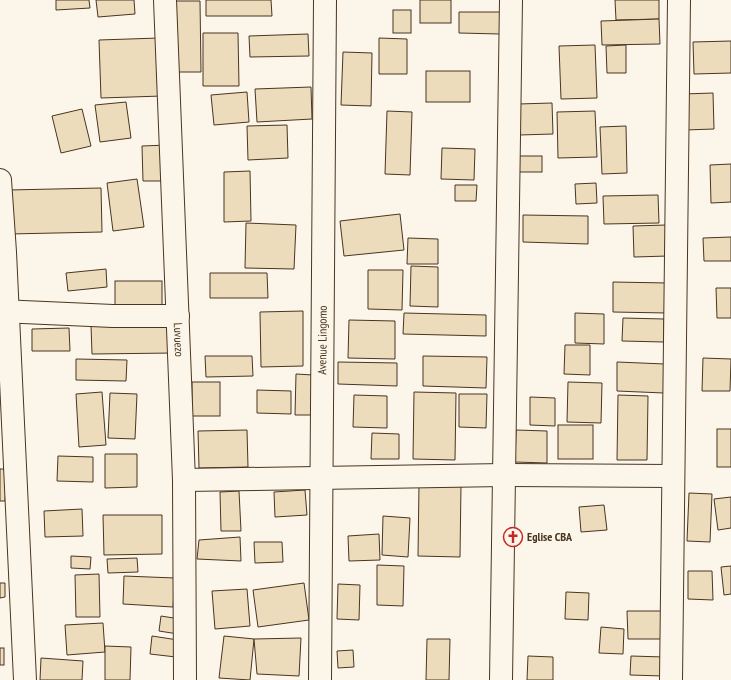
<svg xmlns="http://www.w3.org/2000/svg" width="731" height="680" viewBox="0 0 731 680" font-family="'PT Sans Narrow',sans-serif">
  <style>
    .building { fill: #ecdcbc; stroke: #4a3520 }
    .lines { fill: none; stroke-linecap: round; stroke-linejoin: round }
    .minor-casing { stroke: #4a3520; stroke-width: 24 }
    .minor { stroke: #fbf6e9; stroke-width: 22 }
    .labels { text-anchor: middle; stroke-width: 3; stroke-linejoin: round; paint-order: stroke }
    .street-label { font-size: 12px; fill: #4a3520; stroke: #fbf6e9 }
    .poi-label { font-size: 12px; font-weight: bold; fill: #4a3520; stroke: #fbf6e9; text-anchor: start }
  </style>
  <rect width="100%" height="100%" fill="#fbf6e9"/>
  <!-- building -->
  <g class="building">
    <polygon points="56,0 89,0 90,8 56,10"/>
    <polygon points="96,0 134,0 135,14 98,17"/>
    <polygon points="206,0 271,0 272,16 206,16"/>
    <rect x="420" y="0" width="31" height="23"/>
    <polygon points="615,0 659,0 659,19 616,20"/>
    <polygon points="176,1 200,1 201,72 178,72"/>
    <rect x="393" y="10" width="18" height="23"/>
    <polygon points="459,12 500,12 500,34 459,33"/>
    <polygon points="659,19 660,44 602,45 601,21"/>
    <polygon points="203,33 238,33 239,86 203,86"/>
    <polygon points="308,34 309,56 250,57 249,36"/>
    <polygon points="159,38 162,96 101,98 99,40"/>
    <polygon points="379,38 407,39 407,74 379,74"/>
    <polygon points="731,41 731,73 694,74 693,42"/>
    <polygon points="595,45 597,98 561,99 559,46"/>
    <polygon points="626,45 626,73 607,73 606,46"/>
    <polygon points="343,52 372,53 371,106 341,105"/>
    <rect x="426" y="71" width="44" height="31"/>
    <polygon points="311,87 312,119 257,122 255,89"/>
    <polygon points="247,92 249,122 214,125 211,95"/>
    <polygon points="713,93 714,129 685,130 683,94"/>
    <polygon points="126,102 131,138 100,142 95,105"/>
    <polygon points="552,103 553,134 519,135 518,104"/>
    <polygon points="82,109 91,146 61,153 52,116"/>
    <polygon points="387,111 412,112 410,175 385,174"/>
    <polygon points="595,111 597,157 558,158 557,112"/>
    <polygon points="287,125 288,158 248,160 247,126"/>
    <polygon points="626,126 627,173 602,174 600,127"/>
    <polygon points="168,145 170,181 143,181 142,146"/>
    <polygon points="442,148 475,149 474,180 441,179"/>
    <rect x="519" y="156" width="23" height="16"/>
    <polygon points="731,164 731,202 711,203 710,165"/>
    <polygon points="250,171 251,221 224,222 224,172"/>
    <polygon points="137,179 144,227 113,231 107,183"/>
    <polygon points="596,183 597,203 576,204 575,184"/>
    <polygon points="455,185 477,185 476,201 455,201"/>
    <polygon points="101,188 102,232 9,234 8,190"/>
    <polygon points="658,195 659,223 604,224 603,196"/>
    <polygon points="400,214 404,250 344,256 340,221"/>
    <polygon points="523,215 588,216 588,244 523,242"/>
    <polygon points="246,223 296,225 294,269 245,268"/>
    <polygon points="666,225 668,256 634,257 633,226"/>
    <polygon points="731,237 731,261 704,261 703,238"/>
    <polygon points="408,238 438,239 438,264 407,264"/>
    <polygon points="411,266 438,267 438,307 410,306"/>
    <polygon points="106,269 107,287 68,291 66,273"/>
    <polygon points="368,270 403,270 402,310 368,309"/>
    <polygon points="210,273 267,273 268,298 210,298"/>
    <rect x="115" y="281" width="47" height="26"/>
    <polygon points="613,282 668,283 667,313 613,312"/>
    <polygon points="716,288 731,288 731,318 717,318"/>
    <polygon points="303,311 303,366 261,367 260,312"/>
    <polygon points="404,313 486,315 486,336 403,334"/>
    <polygon points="575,313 604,314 604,344 575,343"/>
    <polygon points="623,318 664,319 664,342 622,341"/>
    <polygon points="349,320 395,321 395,359 348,358"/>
    <polygon points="91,325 173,325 173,353 92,354"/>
    <polygon points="69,328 70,351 32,351 32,329"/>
    <polygon points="565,345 590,345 590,375 564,374"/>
    <polygon points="205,356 252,356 253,376 206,377"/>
    <polygon points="423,356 487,357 486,388 423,386"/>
    <polygon points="703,358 731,359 730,391 702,391"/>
    <polygon points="76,359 127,360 126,381 76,380"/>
    <polygon points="338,362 397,363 397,386 338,384"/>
    <polygon points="617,362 665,364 664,393 617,391"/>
    <polygon points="296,374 313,375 312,415 295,415"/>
    <rect x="192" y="382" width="28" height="34"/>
    <polygon points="568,382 602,383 601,423 567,422"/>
    <polygon points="257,390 291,391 291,414 257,413"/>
    <polygon points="102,392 106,445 79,447 76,394"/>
    <polygon points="414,392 456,393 455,460 413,459"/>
    <polygon points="110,393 137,394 135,439 108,438"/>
    <polygon points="459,394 487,394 486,428 459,427"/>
    <polygon points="354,395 387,396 387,428 353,427"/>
    <polygon points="618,395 648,396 647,460 617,460"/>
    <polygon points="530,397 555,398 555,426 530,425"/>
    <rect x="558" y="425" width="35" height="34"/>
    <rect x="717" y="429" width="14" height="38"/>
    <polygon points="247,430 248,467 199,468 198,431"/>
    <polygon points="516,430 547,431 547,463 515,462"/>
    <polygon points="372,433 399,434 399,459 371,459"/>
    <polygon points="105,454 137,454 137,487 105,488"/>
    <polygon points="58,456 93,457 93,482 57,481"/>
    <polygon points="0,469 7,469 5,501 0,501"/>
    <polygon points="419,484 461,485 460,557 418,556"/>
    <polygon points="305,490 307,515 275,517 274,492"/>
    <polygon points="239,491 241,531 221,531 220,492"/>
    <polygon points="689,493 712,494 710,542 687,541"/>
    <polygon points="731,497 731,528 718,530 714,499"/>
    <polygon points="604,505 607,530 581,532 579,507"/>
    <polygon points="82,509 83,536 45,537 44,511"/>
    <polygon points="103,515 162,515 162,554 104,555"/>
    <polygon points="383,516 410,518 408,557 382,555"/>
    <polygon points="379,534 380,560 349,561 348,536"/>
    <polygon points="240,537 241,561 197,559 199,540"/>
    <polygon points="254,542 282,542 283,562 255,563"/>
    <polygon points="71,556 91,557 90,569 71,568"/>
    <polygon points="137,558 138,572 108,573 107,559"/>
    <polygon points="377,565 404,566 403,606 377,605"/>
    <polygon points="731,566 731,594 724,595 721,567"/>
    <polygon points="688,571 712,571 713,600 688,599"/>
    <polygon points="99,574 100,617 76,617 75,575"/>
    <polygon points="124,576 175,578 173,607 123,604"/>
    <polygon points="0,583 5,583 5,597 0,598"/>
    <polygon points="304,583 309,620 258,627 253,590"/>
    <polygon points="338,584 360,585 359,620 337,619"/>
    <polygon points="247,589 250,626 215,629 212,591"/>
    <polygon points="566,592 589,593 588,620 565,619"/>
    <polygon points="627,611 667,611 667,639 628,639"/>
    <polygon points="161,616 180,619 178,634 159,631"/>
    <polygon points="103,623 105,652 67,655 65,625"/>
    <polygon points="601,627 624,629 623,654 599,653"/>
    <polygon points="152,636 178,640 176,657 150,654"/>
    <polygon points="224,636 254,639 250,680 219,678"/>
    <polygon points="301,638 299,676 257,674 254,639"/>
    <polygon points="427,639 450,639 449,680 426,680"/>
    <polygon points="105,646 131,647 130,680 105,680"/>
    <rect x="0" y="648" width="4" height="17"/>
    <polygon points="353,650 354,667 338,668 337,651"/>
    <polygon points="528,656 553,657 553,680 527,680"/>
    <polygon points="631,656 664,657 663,676 630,675"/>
    <polygon points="41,658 83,661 82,680 40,680"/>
  </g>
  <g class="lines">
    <defs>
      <g id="minor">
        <path id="s1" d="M165 0 184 480 185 680"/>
        <polyline points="0,180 5,252 25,680"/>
        <polyline points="0,311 113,316 178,316"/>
        <polyline points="184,480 504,475 673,476"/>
        <path id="s2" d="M320 680 325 0"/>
        <polyline points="501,680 511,0"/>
        <polyline points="671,680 679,0"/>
      </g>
    </defs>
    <!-- minor casing -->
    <use href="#minor" class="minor-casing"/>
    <!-- minor -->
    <use href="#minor" class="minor"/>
  </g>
  <!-- icons -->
  <defs>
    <symbol id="church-ring" viewBox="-11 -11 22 22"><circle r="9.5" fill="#fbf6e9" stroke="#c62828" stroke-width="1.5"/><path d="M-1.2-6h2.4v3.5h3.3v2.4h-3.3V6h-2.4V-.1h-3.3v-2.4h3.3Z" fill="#c62828"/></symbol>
  </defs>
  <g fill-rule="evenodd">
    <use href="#church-ring" x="502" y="526" width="22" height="22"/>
  </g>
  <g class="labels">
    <!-- street labels -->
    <g class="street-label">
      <text dy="4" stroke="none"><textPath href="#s1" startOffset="340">Luvuezo</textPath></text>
      <text dy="4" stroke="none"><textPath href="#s2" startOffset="340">Avenue Lingomo</textPath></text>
    </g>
    <!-- poi labels -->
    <g class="poi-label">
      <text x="527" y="541">Eglise CBA</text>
    </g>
  </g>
</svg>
